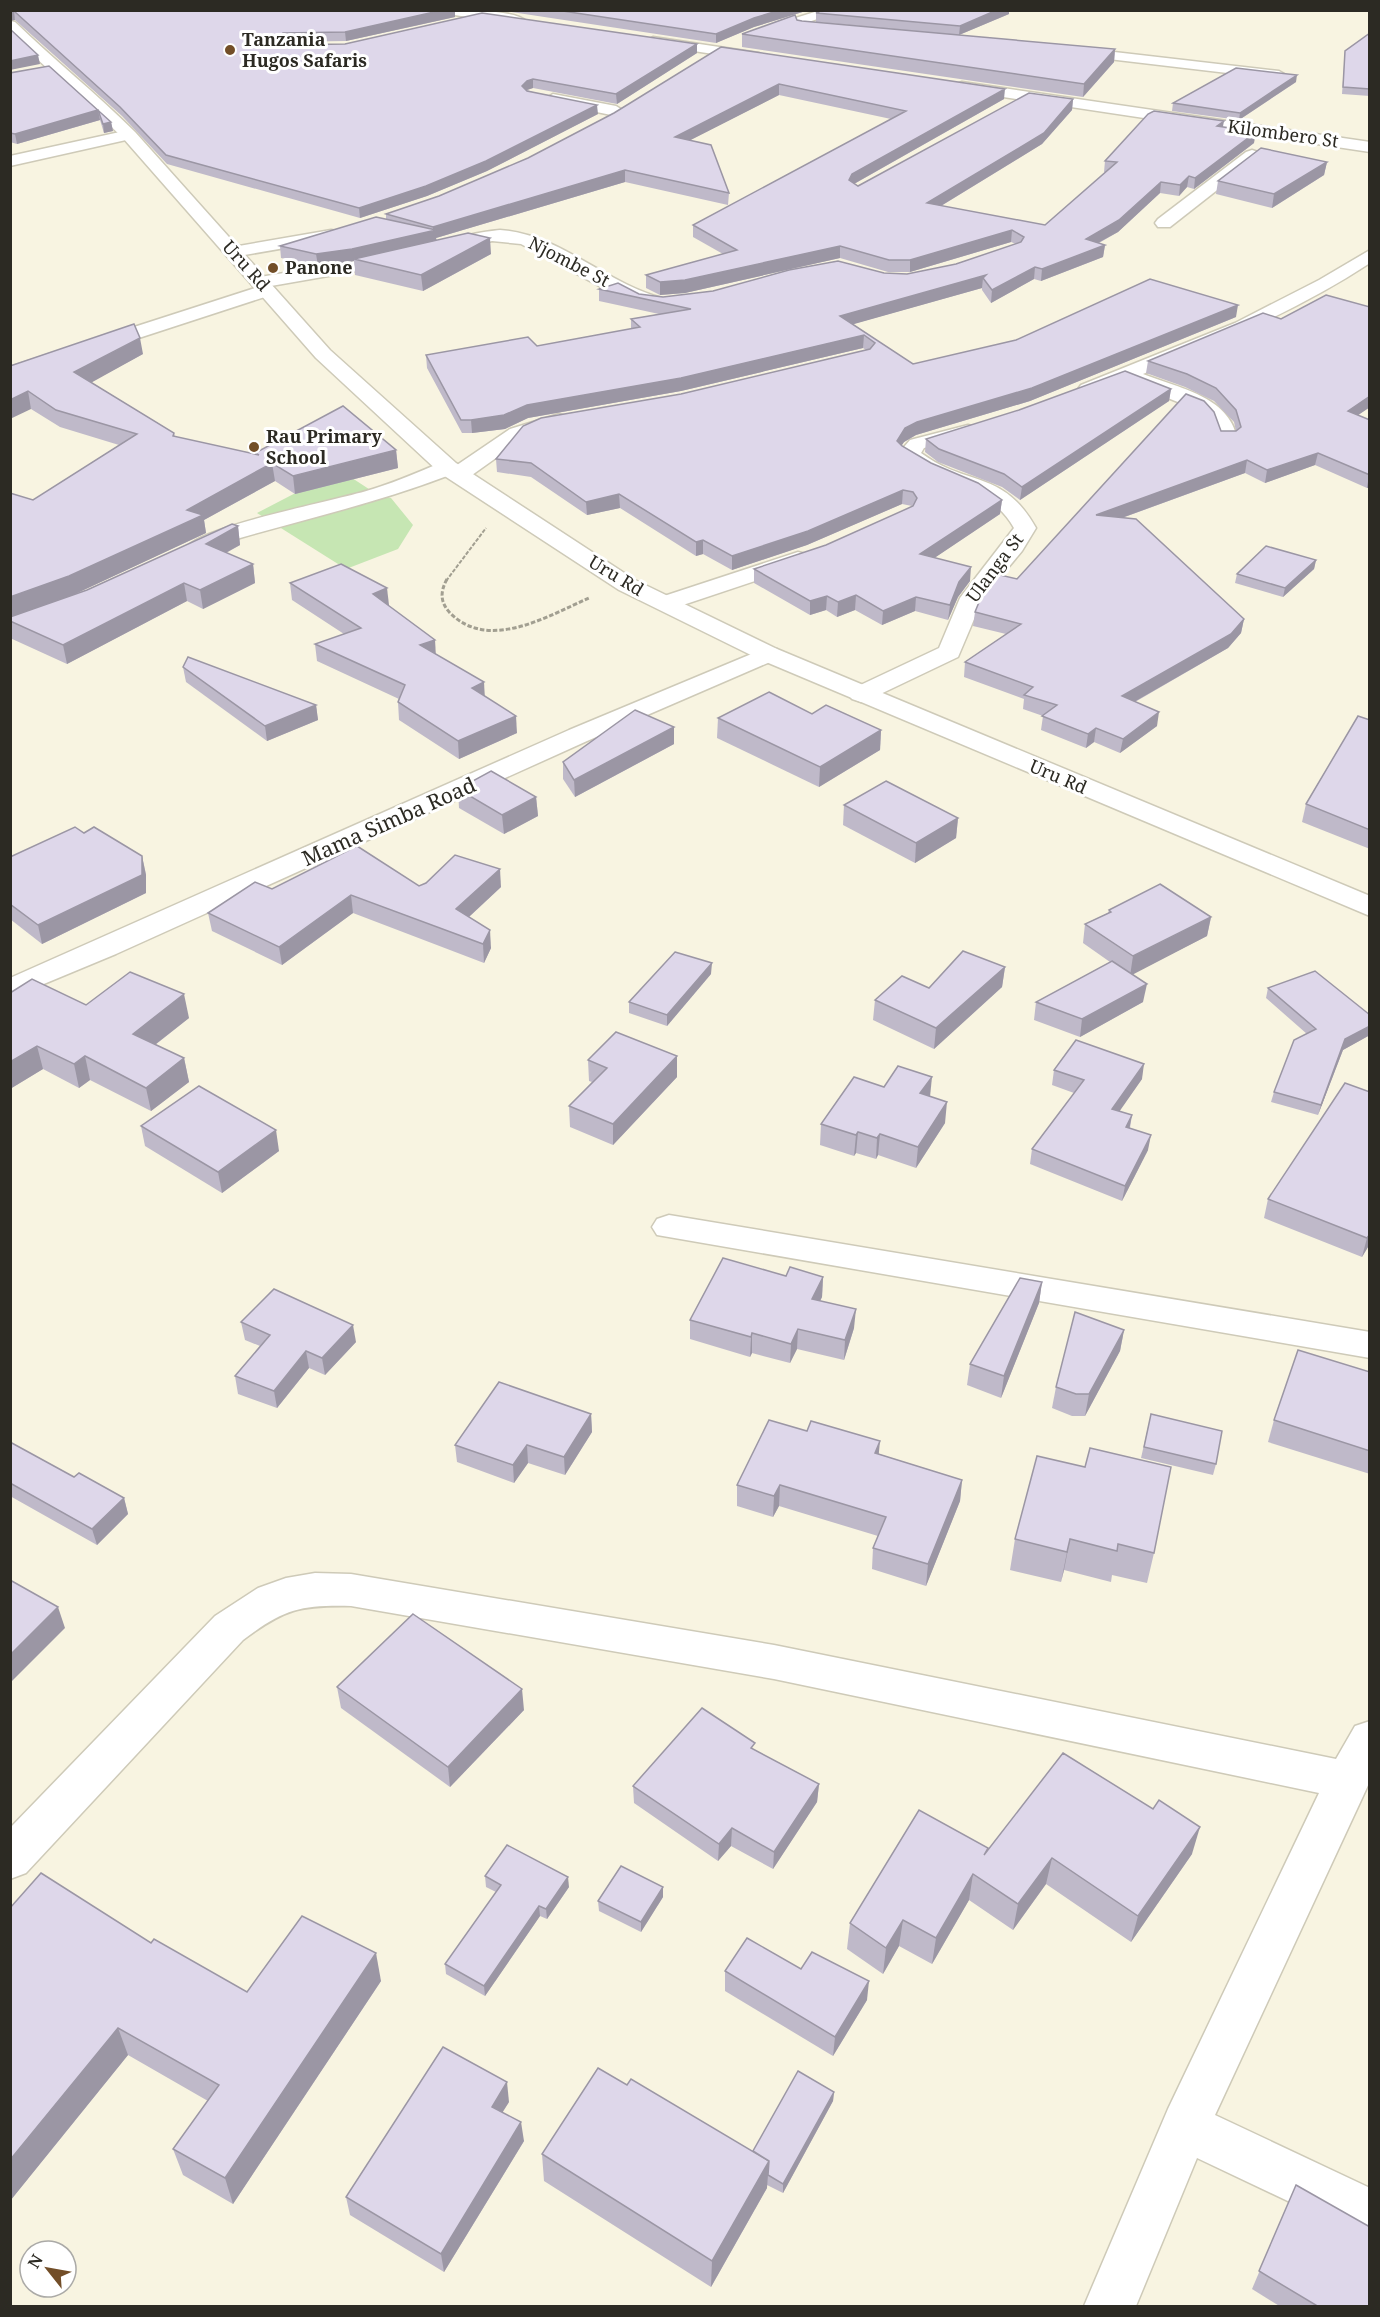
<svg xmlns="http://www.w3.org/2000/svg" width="1380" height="2317" viewBox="0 0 1380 2317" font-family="'Noto Serif',serif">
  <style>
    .green { fill: #c6e6b3 }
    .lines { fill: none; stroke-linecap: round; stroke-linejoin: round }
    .minor-casing { stroke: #cecab8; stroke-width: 3 }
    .tertiary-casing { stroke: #cecab8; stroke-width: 3 }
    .path-far1 { stroke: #a29f91; stroke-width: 2; stroke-dasharray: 4 1.5; stroke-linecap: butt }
    .path { stroke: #a29f91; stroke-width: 3; stroke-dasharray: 4.5 2; stroke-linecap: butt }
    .minor { fill: #fff; fill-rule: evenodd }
    .tertiary { fill: #fff; fill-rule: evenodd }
    .wall { fill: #bfb9c9 }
    .shaded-wall { fill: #9b96a4 }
    .building { fill: #ded7ea; stroke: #9b96a4; stroke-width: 1.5 }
    .poi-dot { fill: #724e28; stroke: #fff; stroke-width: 2 }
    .labels { text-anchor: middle; stroke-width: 6; stroke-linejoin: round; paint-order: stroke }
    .far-poi-label { font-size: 18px; font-weight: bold; fill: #2c2a23; stroke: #fff; text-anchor: start }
    .far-street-label { font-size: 18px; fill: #2c2a23; stroke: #fff }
    .street-label { font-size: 21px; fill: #2c2a23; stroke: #fff }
  </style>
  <rect width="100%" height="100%" fill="#f8f4e1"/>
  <!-- green -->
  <polygon class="green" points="334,473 352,478 378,495 391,498 413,525 398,549 346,569 257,513"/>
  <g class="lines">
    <defs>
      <g id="minor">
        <path d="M441 10C460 10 514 9 526 21L519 25 448 14Z"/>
        <polygon points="821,10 844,10 764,37 754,37 752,34 754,31"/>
        <polygon points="653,37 759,53 766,57 759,61 648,44 646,41"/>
        <polygon points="1071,47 1279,71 1286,75 1279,79 1066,54 1064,51"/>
        <polygon points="962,82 1370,142 1370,152 957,90 954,87 957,84"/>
        <polygon points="553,94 616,106 624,111 616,116 548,102 545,99"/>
        <polygon points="129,130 137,135 135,138 10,166 10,156"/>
        <polygon points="1252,150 1258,152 1260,155 1258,158 1170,227 1158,227 1155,223 1158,219 1246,152"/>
        <polygon points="331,230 337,231 340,235 337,239 233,257 224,252 233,247"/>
        <path d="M500 230C560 234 605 283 662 298L664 302 655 308 612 293 521 244 492 241 445 253 436 248C444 238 487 231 500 230Z"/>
        <path d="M1370 250V263C1298 310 1222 342 1143 374 1178 388 1229 396 1237 438L1234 442H1220L1214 424 1203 412 1125 381 1095 393H1081L1078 389 1081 385 1235 323 1319 280Z"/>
        <polygon points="397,254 403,255 406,259 403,263 271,286 276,290 274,294 10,380 10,367 258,287 251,282 254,278"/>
        <path d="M559 414 566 416 569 420 566 424 524 438 465 480 457 481 447 476C379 502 310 518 240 538 223 543 207 557 189 553L186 548C202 525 342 500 376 488 398 481 419 472 440 463L448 462 457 465 510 429Z"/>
        <path d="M968 425 975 427 978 431 975 435 924 448 921 453C967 487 1003 469 1036 528L1022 551 983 598 958 657 870 699 861 702 852 699 848 694 852 689 939 648 960 598 1014 528C986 477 926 493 898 454L910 440Z"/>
        <polygon points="798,552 806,554 809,559 806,564 674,608 658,608 654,603 658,598"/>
        <polygon points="768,647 777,649 780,654 777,659 587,741 116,954 10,998 10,978 569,730"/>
        <polygon points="669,1215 1370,1332 1370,1358 657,1235 652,1227 657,1219"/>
        <path d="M315 1573 351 1574 774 1645 1336 1759 1355 1726 1370 1721V1781L1215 2115 1370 2188V2240L1197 2158 1136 2306H1084L1168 2109 1319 1793 774 1679 351 1606C300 1605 284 1609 243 1640L26 1873 10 1879V1828L215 1616 258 1588 286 1578Z"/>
      </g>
      <path id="tertiary" d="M10 21 15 22C54 60 96 93 135 132L330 350 456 463 635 580 777 649 1370 896V916L759 659 619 590 440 473 316 358 123 138C87 102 47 70 10 33Z"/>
    </defs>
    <!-- minor casing -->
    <use href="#minor" class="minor-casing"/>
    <!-- tertiary casing -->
    <use href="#tertiary" class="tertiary-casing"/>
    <!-- path-far1 -->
    <polyline class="path-far1" points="446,581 486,528"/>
    <!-- path -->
    <path class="path" d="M447 579C440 592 440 602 450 613 489 652 548 616 589 598"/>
    <!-- minor -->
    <use href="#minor" class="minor"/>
    <!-- tertiary -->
    <use href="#tertiary" class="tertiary"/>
  </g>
  <!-- wall -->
  <g class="wall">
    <polygon points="10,10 455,10 455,17 346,41 284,42 282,44 284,45 697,53 617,104 533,88 527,90 598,114 487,171 427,196 360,218 167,164 122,116 15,20"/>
    <polygon points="498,10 809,10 754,27 716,43"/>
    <polygon points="823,10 1009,10 1009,14 959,35 816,22 816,13"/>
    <polygon points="802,21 1115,49 1114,62 1083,97 742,47 742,34"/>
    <polygon points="1370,33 1370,96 1342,94 1345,51"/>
    <polygon points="721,47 1004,99 854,184 858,186 1073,99 1072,110 1042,144 941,206 1045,225 1106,172 1104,172 1105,161 1223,127 1254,143 1194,189 1187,187 1179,196 1160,193 1118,232 1099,243 1105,245 1103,257 1041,281 1034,279 991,303 982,290 982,288 853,324 913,364 1236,317 1030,401 916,435 904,442 901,446 931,463 1002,500 1000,514 934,558 970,581 958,597 948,620 915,611 882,625 855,610 837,617 826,610 810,615 754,583 754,569 826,545 912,507 912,506 902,504 807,545 732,570 703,554 696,556 620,508 587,515 531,477 497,472 496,459 681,394 866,350 863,348 681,391 528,418 505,429 472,433 462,433 427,368 426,355 537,346 631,329 631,319 659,314 599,301 599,289 663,297 884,273 907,274 956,264 1016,244 1011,242 910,272 888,272 840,258 685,293 660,295 646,288 646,275 723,254 693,237 693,225 891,119 779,95 690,140 729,193 728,205 625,182 436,238 437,241 491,254 423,291 355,275 354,261 318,266 281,258 280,246 386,219 386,214 439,196 528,158 614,113"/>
    <polygon points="49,66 111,122 113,131 104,133 100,120 17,144 10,142 10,73"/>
    <polygon points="1296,82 1239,120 1172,111 1173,103"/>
    <polygon points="1327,162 1324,175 1272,208 1216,194 1218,181"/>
    <polygon points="1370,307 1370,407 1358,415 1370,420 1370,487 1367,488 1315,465 1265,483 1245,473 1122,518 1244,619 1241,633 1228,648 1135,702 1157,726 1120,753 1094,742 1086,748 1041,730 1043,716 1023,709 1024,699 964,677 965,662 1006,634 973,626 975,612 1017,579 1221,431 1236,431 1234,422 1214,401 1185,387 1146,373 1148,361 1281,319"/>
    <polygon points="143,354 91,382 174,433 175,437 256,454 255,453 396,450 398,468 295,494 275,481 204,520 206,533 73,595 87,590 238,526 240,545 226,553 253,564 255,583 203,609 187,601 67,664 10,638 10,493 33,500 119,445 60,427 31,409 10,366"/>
    <polygon points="1171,389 1169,401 1020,500 1002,487 938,462 925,452 926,439"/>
    <polygon points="1316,560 1314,569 1283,597 1235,583 1237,574"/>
    <polygon points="290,583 389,605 388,605 436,654 485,696 517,733 459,759 399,720 398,702 399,699 317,661 315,644 344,634 292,600"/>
    <polygon points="183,667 316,705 318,720 267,741 186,682"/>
    <polygon points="812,714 881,730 880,750 819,787 717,738 718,718"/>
    <polygon points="1370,720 1370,849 1302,822 1306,804"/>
    <polygon points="674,727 674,744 575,797 563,779 563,762"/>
    <polygon points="458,789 536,797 538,816 504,834 459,808"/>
    <polygon points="844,805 958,818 956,838 915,863 843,825"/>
    <polygon points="84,833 142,856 146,875 146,893 42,944 10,919 10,857"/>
    <polygon points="419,886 501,887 469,917 491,948 484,963 353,913 282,965 212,931 208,913 272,889"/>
    <polygon points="1109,910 1211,917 1207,936 1132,974 1143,1002 1080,1037 1034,1020 1036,1002 1110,962 1083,943 1085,924 1108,913"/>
    <polygon points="1005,967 1002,987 934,1049 873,1020 875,1000 929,988"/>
    <polygon points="711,974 667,1026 629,1013 629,1002"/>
    <polygon points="1268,988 1370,1015 1370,1035 1343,1050 1318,1115 1271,1102 1274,1092 1307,1034 1266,998"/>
    <polygon points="10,993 86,1005 189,1018 155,1045 184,1058 189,1082 151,1111 90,1080 79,1088 43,1069 10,1089"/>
    <polygon points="588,1060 677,1077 613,1145 570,1127 569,1106 592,1082 589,1081"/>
    <polygon points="1054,1070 1142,1079 1119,1111 1132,1115 1130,1128 1148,1150 1122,1201 1030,1164 1032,1149 1074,1093 1052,1085"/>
    <polygon points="884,1087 930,1096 945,1123 916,1168 878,1155 876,1159 856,1153 854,1156 820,1145 821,1124"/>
    <polygon points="1370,1092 1370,1248 1368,1247 1362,1257 1264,1218 1268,1199"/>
    <polygon points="141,1126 279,1151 222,1193 145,1146"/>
    <polygon points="786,1276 823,1277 822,1297 820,1301 854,1328 844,1360 797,1349 790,1363 752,1353 750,1357 690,1339 690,1320"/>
    <polygon points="1042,1282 1039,1303 1001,1398 967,1385 970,1364"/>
    <polygon points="241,1322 356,1342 325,1375 309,1368 277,1408 238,1394 235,1376 260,1346 245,1340"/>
    <polygon points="1124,1330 1120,1351 1085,1416 1072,1416 1052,1408 1056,1387"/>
    <polygon points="1370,1372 1370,1474 1268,1442 1274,1420"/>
    <polygon points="591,1414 592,1432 565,1475 528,1463 514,1483 457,1462 455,1445"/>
    <polygon points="1151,1414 1216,1464 1213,1475 1141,1458"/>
    <polygon points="10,1442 74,1477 124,1498 128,1514 97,1545 10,1496"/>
    <polygon points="879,1454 962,1480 960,1501 926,1586 872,1569 873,1548 878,1536 779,1506 773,1517 737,1506 737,1485"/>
    <polygon points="1037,1456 1154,1553 1147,1583 1112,1575 1111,1582 1064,1570 1061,1582 1010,1570 1015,1539"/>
    <polygon points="337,1687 524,1710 450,1787 341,1708"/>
    <polygon points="755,1750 819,1784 817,1802 773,1869 731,1846 718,1861 634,1803 633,1786"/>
    <polygon points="988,1850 1192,1854 1131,1942 1046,1884 1013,1930 969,1900 932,1964 899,1946 883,1974 847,1949 850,1923"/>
    <polygon points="485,1876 569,1887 547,1919 540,1916 485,1996 446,1974 445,1964 496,1892 486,1887"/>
    <polygon points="663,1887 663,1897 641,1932 599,1911 598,1901"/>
    <polygon points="10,1908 151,1943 247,1992 381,1981 233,2204 183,2175 173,2149 208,2101 128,2055 10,2201"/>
    <polygon points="801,1969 867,2000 833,2056 725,1991 725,1971"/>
    <polygon points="834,2092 833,2101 783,2193 767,2185 767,2188 711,2287 544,2181 542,2154 753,2151"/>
    <polygon points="509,2102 502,2112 524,2141 444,2272 350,2215 346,2197"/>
    <polygon points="1296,2185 1370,2307 1281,2307 1252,2289"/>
  </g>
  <!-- shaded-wall -->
  <g class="shaded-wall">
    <polygon points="443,10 455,10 455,17 346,41 345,32"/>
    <polygon points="780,10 809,10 754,27 716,43 716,34 754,18"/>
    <polygon points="997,10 1009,10 1009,14 959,35 960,26"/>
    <polygon points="14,11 15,20 10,21 10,12"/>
    <polygon points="283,33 284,42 276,49 275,40"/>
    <polygon points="697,44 697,53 617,104 616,94"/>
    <polygon points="1115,49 1114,62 1083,97 1084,84"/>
    <polygon points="38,55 40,64 10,70 10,61"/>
    <polygon points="1297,75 1296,82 1239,120 1240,113"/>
    <polygon points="533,79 533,88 527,90 523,95 522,86 527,81"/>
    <polygon points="779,84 779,95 675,148 675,137"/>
    <polygon points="1005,89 1004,99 852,185 849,180 852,174"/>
    <polygon points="1073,99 1072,110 1042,144 926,215 927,203"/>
    <polygon points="597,105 598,114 487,171 427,196 360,218 359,208"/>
    <polygon points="98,110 100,120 17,144 15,134"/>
    <polygon points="1224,121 1222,132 1217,126"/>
    <polygon points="111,122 113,131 104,133 103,124"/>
    <polygon points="1256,132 1254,143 1194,189 1195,178"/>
    <polygon points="1327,162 1324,175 1272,208 1274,194"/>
    <polygon points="625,170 625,182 436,238 437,242 354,259 354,261 318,266 316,254 433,231 433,227"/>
    <polygon points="1189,176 1187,187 1179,196 1180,185"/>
    <polygon points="1161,182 1160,193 1118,232 1085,250 1086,239"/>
    <polygon points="1012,230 1011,242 910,272 910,260"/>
    <polygon points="490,238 491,254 423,291 421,275"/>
    <polygon points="1105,245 1103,257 1041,281 1042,269"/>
    <polygon points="840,246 840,258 685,293 660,295 660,282"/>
    <polygon points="1035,267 1034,279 991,303 992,290"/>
    <polygon points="986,275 983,278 982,288 840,328 840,316"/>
    <polygon points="1238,305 1236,317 1030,401 916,435 904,442 896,454 897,441 905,428 917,422"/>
    <polygon points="864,335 863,348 681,391 528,418 505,429 472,433 471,420 527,405"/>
    <polygon points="140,338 143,354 78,390 74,372"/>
    <polygon points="1171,389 1169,401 1020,500 1022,487"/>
    <polygon points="28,391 31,409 10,419 10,400"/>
    <polygon points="1370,396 1370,407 1345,424 1348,411"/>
    <polygon points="396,450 398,468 295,494 293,476"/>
    <polygon points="1318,453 1315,465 1265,483 1267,470"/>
    <polygon points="1247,460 1245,473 1094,528 1096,515"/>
    <polygon points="272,463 275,481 204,520 206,533 73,595 10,618 10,597 187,510"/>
    <polygon points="1369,475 1370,487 1367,488"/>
    <polygon points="903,490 902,504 807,545 732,570 732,556"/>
    <polygon points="619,494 620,508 587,515 586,502"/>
    <polygon points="1002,500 1000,514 918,569 920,554"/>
    <polygon points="238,526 240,545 209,562 206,544"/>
    <polygon points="703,540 703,554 696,556 696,542"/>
    <polygon points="1316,560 1314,569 1283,597 1285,588"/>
    <polygon points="253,564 255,583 203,609 200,590"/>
    <polygon points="971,567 970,581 958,597 948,620 950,605 959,582"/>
    <polygon points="184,583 187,601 67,664 63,645"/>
    <polygon points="387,588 389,605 375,611 373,594"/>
    <polygon points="856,595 855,610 837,617 838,602"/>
    <polygon points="827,596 826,610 810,615 810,601"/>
    <polygon points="916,597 915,611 882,625 883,611"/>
    <polygon points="1244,619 1241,633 1228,648 1120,710 1122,696"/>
    <polygon points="435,640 436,657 420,645"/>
    <polygon points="484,682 485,700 472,688"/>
    <polygon points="316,705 318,720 267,741 265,726"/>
    <polygon points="1159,712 1157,726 1120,753 1123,739"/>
    <polygon points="516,716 517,733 459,759 458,741"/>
    <polygon points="674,727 674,744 575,797 574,780"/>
    <polygon points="1096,728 1094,742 1086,748 1088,734"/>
    <polygon points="881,730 880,750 819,787 820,767"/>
    <polygon points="536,797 538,816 504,834 502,815"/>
    <polygon points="958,818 956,838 915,863 916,843"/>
    <polygon points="142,856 146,875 146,893 42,944 38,925"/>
    <polygon points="500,869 501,887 458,927 456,909"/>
    <polygon points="351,895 353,913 282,965 279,947"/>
    <polygon points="1211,917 1207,936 1130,976 1133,956"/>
    <polygon points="490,930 491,948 484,963 483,944"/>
    <polygon points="712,963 711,974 667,1026 667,1015"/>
    <polygon points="1005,967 1002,987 934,1049 936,1028"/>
    <polygon points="1147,984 1143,1002 1080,1037 1082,1019"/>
    <polygon points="184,994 189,1018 138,1058 133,1034"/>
    <polygon points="1370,1026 1370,1035 1343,1050 1318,1115 1321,1105 1345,1039"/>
    <polygon points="37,1046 43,1069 10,1089 10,1062"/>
    <polygon points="85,1056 90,1080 79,1088 74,1064"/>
    <polygon points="677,1056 677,1077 613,1145 613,1124"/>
    <polygon points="184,1058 189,1082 151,1111 146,1088"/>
    <polygon points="1144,1064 1142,1079 1110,1125 1112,1109"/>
    <polygon points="932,1077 930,1097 920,1093"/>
    <polygon points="947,1102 945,1123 916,1168 918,1147"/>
    <polygon points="1132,1115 1129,1130 1126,1127"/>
    <polygon points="276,1130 279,1151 222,1193 218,1172"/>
    <polygon points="858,1132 856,1153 854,1156 856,1135"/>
    <polygon points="880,1134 878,1155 876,1159 877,1138"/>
    <polygon points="1151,1135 1148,1150 1122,1201 1125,1186"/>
    <polygon points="1370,1234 1370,1240 1368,1247 1362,1257 1367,1238"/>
    <polygon points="823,1277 822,1297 811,1319 812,1299"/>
    <polygon points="1042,1282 1039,1303 1001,1398 1004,1376"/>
    <polygon points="856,1309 854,1328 844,1360 845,1340"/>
    <polygon points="353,1325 356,1342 325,1375 322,1358"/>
    <polygon points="798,1329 797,1349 790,1363 791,1344"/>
    <polygon points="1124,1330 1120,1351 1085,1416 1089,1394"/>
    <polygon points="752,1333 752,1353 750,1357 751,1337"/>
    <polygon points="306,1351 309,1368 277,1408 274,1391"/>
    <polygon points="591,1414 592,1432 565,1475 564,1457"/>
    <polygon points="880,1441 878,1462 875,1453"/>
    <polygon points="527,1445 528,1463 514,1483 513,1465"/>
    <polygon points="962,1480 960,1501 926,1586 928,1564"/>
    <polygon points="780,1485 779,1506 773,1517 774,1496"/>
    <polygon points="124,1498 128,1514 97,1545 92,1529"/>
    <polygon points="1070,1539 1064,1570 1061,1582 1067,1552"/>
    <polygon points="58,1607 65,1628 10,1683 10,1655"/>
    <polygon points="522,1689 524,1710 450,1787 448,1767"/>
    <polygon points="819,1784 817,1802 773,1869 774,1852"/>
    <polygon points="1200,1827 1192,1854 1131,1942 1138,1916"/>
    <polygon points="732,1828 731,1846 718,1861 719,1844"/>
    <polygon points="1052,1858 1046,1884 1013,1930 1018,1904"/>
    <polygon points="973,1874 969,1900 932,1964 936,1938"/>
    <polygon points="568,1877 569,1887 547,1919 546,1909"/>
    <polygon points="663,1887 663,1897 641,1932 641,1922"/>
    <polygon points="539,1906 540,1916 485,1996 484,1986"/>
    <polygon points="903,1920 899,1946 883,1974 886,1948"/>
    <polygon points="376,1953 381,1981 233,2204 225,2178"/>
    <polygon points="869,1981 867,2000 833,2056 835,2037"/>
    <polygon points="118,2028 128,2055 10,2201 10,2160"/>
    <polygon points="507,2082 509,2102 494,2126 492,2107"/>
    <polygon points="834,2092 833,2101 783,2193 783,2184"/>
    <polygon points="521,2122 524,2141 444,2272 441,2254"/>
    <polygon points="769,2161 767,2188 711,2287 712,2261"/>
  </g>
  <!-- building -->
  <g class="building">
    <polygon points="10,10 443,10 345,32 283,33 275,40 284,45 345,44 482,13 697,44 616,94 533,79 527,81 522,86 527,91 597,105 486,161 426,186 359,208 166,155 120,107 14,11 10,12"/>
    <polygon points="556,10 780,10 754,18 716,34"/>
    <polygon points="823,10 997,10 960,26 816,13"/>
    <polygon points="795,15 797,20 802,21 1115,49 1084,84 742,34"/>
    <polygon points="10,29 38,55 10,61"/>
    <polygon points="1370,33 1370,89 1343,87 1345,51"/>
    <polygon points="721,47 1005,89 852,174 849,180 858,186 1029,93 1073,99 1044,133 927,203 1045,225 1117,162 1105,161 1148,114 1154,111 1224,121 1217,126 1256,132 1195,178 1189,176 1180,185 1161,182 1119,220 1086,239 1105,245 1042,269 1035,267 992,290 983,278 986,275 840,316 913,364 1016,340 1150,279 1238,305 1032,388 917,422 905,428 897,441 902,446 931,463 978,483 1002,500 920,554 971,567 959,582 950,605 916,597 883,611 856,595 838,602 827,596 810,601 754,569 826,545 913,506 917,498 913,492 903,490 808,531 732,556 703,540 696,542 619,494 586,502 531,463 496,459 523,426 541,418 681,394 870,349 875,343 864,335 681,378 527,405 504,415 471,420 461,420 426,355 528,337 537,346 640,327 631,319 691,309 599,289 618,283 639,294 663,297 713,291 789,270 838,261 884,273 907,274 956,264 1021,242 1024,237 1012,230 910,260 889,260 840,246 685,280 660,282 646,275 737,250 693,225 906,111 779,84 675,137 711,145 729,193 625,170 433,227 386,214 439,196 528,158 614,113"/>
    <polygon points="49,66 111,122 103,124 98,110 15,134 10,133 10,73"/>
    <polygon points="1236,68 1297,75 1240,113 1173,103"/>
    <polygon points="1261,148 1327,162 1274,194 1218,181"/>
    <polygon points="376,217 436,230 352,249 316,254 280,246"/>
    <polygon points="468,233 490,238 421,275 354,259"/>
    <polygon points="1326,295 1370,307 1370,396 1348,411 1370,420 1370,475 1318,453 1267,470 1247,460 1096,515 1136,519 1244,619 1231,634 1122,696 1159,712 1123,739 1096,728 1088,734 1042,716 1057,705 1024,695 1033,687 965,662 1021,624 975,612 986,585 996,574 1017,579 1186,394 1204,401 1214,412 1221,431 1236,431 1241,427 1236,410 1216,388 1187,374 1148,361 1263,313 1281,319"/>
    <polygon points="134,324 140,338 74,372 174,433 173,436 259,455 255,453 343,406 396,450 293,476 272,463 187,510 203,515 69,576 10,597 10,493 33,500 137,434 56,410 28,391 10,400 10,366"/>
    <polygon points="1125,371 1171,389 1022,487 1004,474 939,449 926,439 1019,410"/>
    <polygon points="232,524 238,526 206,544 253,564 200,590 184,583 63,645 10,621 10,617 87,590"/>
    <polygon points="1266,546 1316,560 1285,588 1237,574"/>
    <polygon points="341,564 387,588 373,594 435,640 420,645 484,682 472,688 516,716 458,741 398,702 405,685 315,644 361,628 290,583"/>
    <polygon points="188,657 316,705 265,726 183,667"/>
    <polygon points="769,692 812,714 826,705 881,730 820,767 718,718"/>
    <polygon points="635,710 674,727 574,780 563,762"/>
    <polygon points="1358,716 1370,720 1370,830 1306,804"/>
    <polygon points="491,771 536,797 502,815 458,789"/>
    <polygon points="886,781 958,818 916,843 844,805"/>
    <polygon points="75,827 84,833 94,827 142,856 142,875 38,925 10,904 10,857"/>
    <polygon points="357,846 419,886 426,883 455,855 500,869 456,909 490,930 483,944 351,895 279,947 208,913 255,882 272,889"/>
    <polygon points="1160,884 1211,917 1133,956 1085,924 1111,912 1109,910"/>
    <polygon points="963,951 1005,967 936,1028 875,1000 902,976 929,988"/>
    <polygon points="675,952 712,963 667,1015 629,1002"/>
    <polygon points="1112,961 1147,984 1082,1019 1036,1002"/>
    <polygon points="1315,971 1370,1015 1370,1026 1345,1039 1321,1105 1274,1092 1294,1040 1316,1029 1268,988"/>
    <polygon points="130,972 184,994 133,1034 184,1058 146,1088 85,1056 74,1064 37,1046 10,1062 10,993 32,979 86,1005"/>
    <polygon points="616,1032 677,1056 613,1124 569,1106 607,1068 588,1060"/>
    <polygon points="1076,1040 1144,1064 1112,1109 1132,1115 1126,1127 1151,1135 1125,1186 1032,1149 1084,1080 1054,1070"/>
    <polygon points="898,1066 932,1077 920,1093 947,1102 918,1147 880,1134 877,1138 858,1132 856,1135 821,1124 854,1077 884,1087"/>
    <polygon points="1345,1083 1370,1092 1370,1234 1367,1238 1268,1199"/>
    <polygon points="199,1086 276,1130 218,1172 141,1126"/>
    <polygon points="723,1258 786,1276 790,1267 823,1277 812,1299 856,1309 845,1340 798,1329 791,1344 752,1333 751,1337 690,1320"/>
    <polygon points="1020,1278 1042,1282 1004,1376 970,1364"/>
    <polygon points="274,1289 353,1325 322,1358 306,1351 274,1391 235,1376 270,1335 241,1322"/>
    <polygon points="1075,1312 1124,1330 1089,1394 1076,1394 1056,1387"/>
    <polygon points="1298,1350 1370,1372 1370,1451 1274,1420"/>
    <polygon points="499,1382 591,1414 564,1457 527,1445 513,1465 455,1445"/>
    <polygon points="1151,1414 1222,1431 1216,1464 1144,1447"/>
    <polygon points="769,1420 807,1431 811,1421 880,1441 875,1453 962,1480 928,1564 873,1548 886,1517 780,1485 774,1496 737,1485"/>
    <polygon points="10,1442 74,1477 79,1473 124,1498 92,1529 10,1483"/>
    <polygon points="1090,1448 1171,1467 1154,1553 1118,1544 1117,1551 1070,1539 1067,1552 1015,1539 1037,1456 1085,1467"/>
    <polygon points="10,1580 58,1607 10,1655"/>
    <polygon points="413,1614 522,1689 448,1767 337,1687"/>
    <polygon points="702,1708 755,1743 751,1748 819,1784 774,1852 732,1828 719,1844 633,1786"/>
    <polygon points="1063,1753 1153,1809 1159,1800 1200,1827 1138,1916 1052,1858 1018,1904 973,1874 936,1938 903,1920 886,1948 850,1923 919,1810 988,1848 984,1855"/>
    <polygon points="507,1845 568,1877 546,1909 539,1906 484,1986 445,1964 501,1885 485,1876"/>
    <polygon points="621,1866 663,1887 641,1922 598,1901"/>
    <polygon points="41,1873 151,1943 154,1939 247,1992 302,1916 376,1953 225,2178 173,2149 219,2085 118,2028 10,2160 10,1908"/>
    <polygon points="747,1938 801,1969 812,1952 869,1981 835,2037 725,1971"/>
    <polygon points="443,2047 507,2082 492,2107 521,2122 441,2254 346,2197"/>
    <polygon points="598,2068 627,2085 631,2079 769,2161 712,2261 542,2154"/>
    <polygon points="798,2071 834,2092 783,2184 768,2175 769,2161 753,2151"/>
    <polygon points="1296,2185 1370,2227 1370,2307 1319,2307 1259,2271"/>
  </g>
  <!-- markers -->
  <g class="poi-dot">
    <circle cx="230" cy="50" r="6"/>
    <circle cx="273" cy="268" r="6"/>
    <circle cx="254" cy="447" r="6"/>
  </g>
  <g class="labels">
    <!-- far-poi labels -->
    <g class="far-poi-label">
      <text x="242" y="46">Tanzania<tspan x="242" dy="21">Hugos Safaris</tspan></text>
      <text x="285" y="274">Panone</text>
      <text x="266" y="443">Rau Primary<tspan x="266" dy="21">School</tspan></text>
    </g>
    <!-- far-street labels -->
    <g class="far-street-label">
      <text transform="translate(1283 134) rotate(8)" y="6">Kilombero St</text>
      <text transform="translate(569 262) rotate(27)" y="6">Njombe St</text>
      <text transform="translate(246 266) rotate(48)" y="6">Uru Rd</text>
      <text transform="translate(995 568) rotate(-53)" y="6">Ulanga St</text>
      <text transform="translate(616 576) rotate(31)" y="6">Uru Rd</text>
      <text transform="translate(1058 777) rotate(23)" y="6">Uru Rd</text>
    </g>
    <!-- street labels -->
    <g class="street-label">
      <text transform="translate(389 822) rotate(-24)" y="7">Mama Simba Road</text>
    </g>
  </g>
  <!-- border -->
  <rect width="1380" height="2317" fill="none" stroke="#2c2a23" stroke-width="24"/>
  <!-- north arrow -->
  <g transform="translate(48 2269) rotate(301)"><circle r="28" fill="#ffffff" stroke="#abaaa7" stroke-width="1.5"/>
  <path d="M0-4.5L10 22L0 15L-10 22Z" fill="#724e28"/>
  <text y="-9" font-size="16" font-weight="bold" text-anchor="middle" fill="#2c2a23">N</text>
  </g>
</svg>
